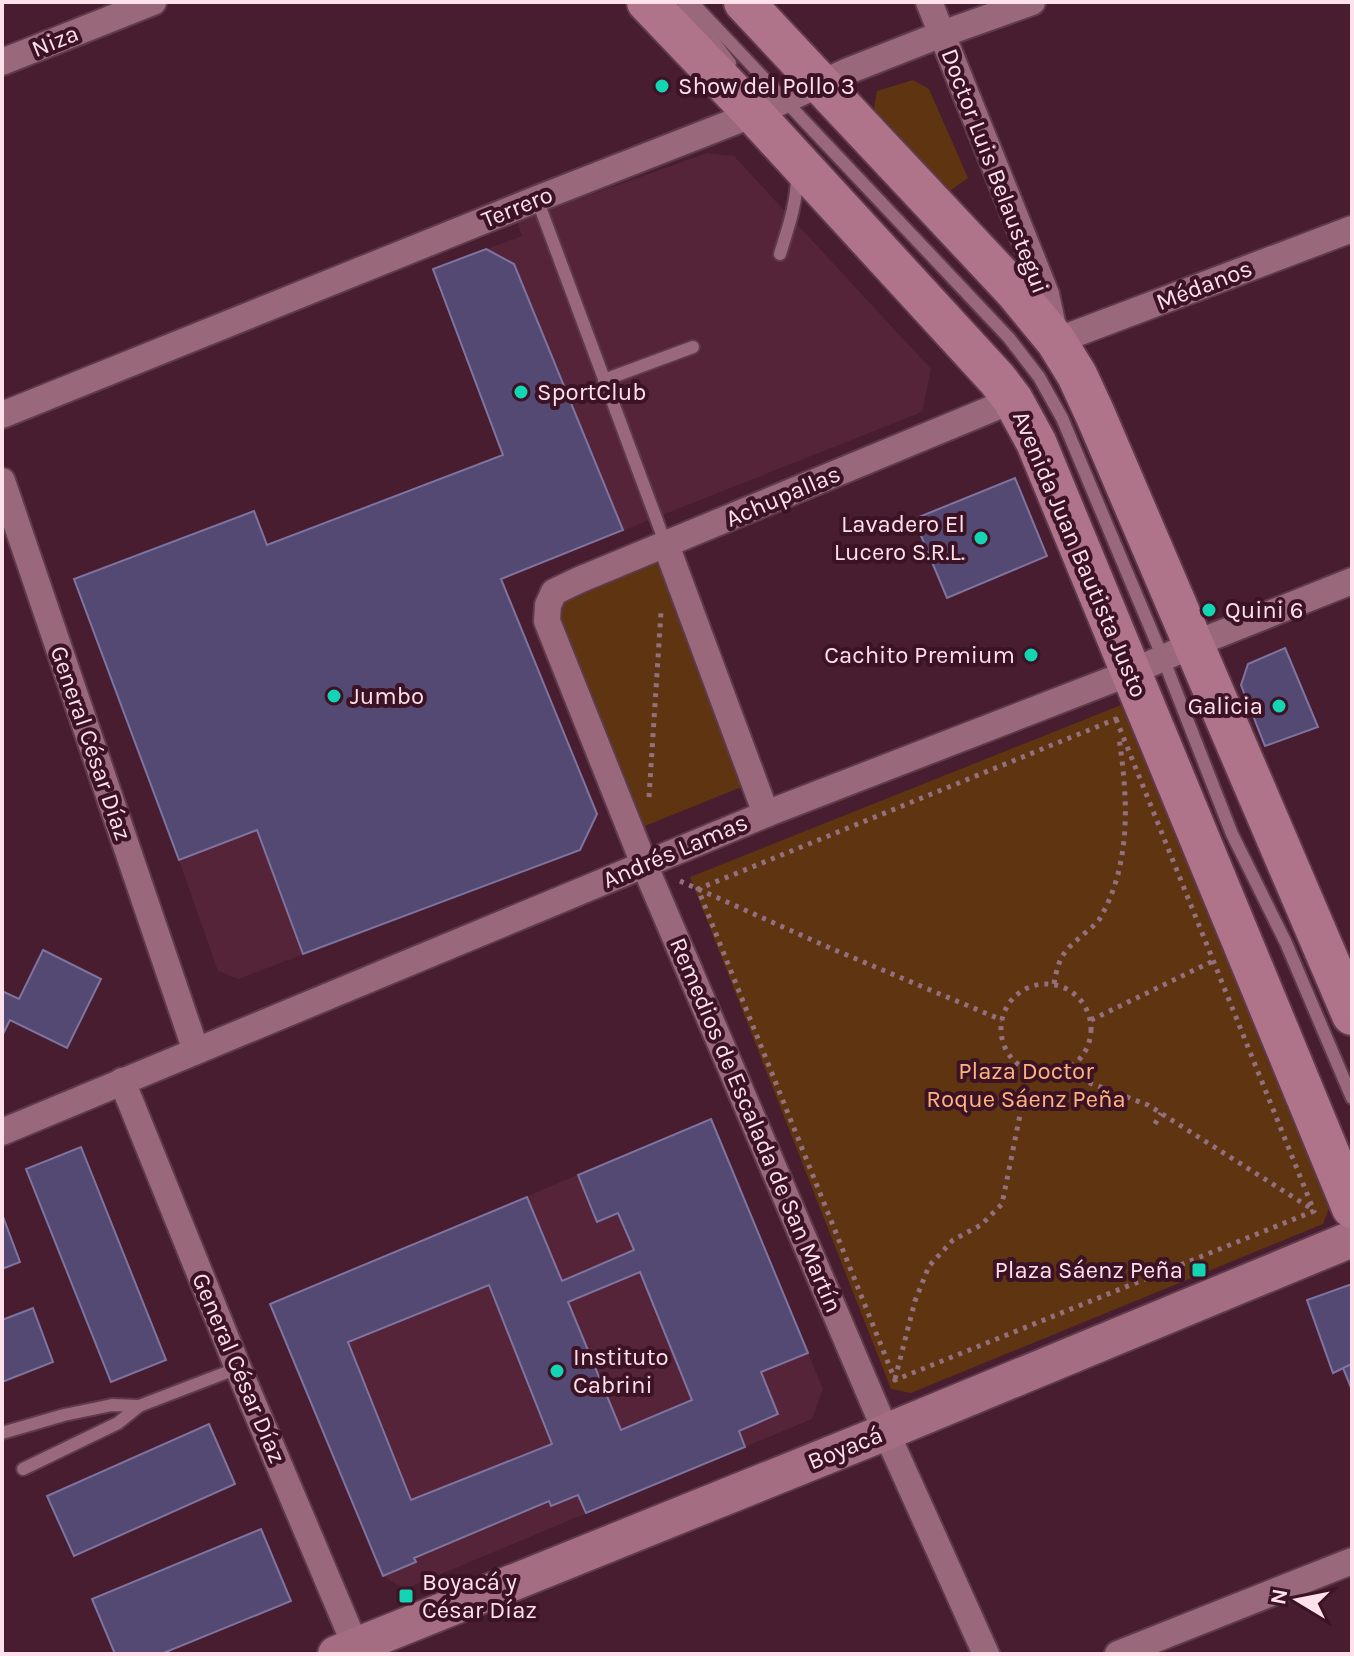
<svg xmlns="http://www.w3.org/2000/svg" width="1354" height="1656" viewBox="0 0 1354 1656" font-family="Karla,sans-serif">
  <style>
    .built { fill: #552438 }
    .green { fill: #5e3411 }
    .building { fill: #544972; stroke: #7f74a0; stroke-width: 2; fill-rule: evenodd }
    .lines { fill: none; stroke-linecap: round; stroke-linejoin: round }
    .lane-casing { stroke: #5e3a4a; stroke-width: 16 }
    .street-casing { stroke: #5e3a4a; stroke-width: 30 }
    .secondary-casing { stroke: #5e3a4a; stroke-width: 40 }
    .primary-casing { stroke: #5e3a4a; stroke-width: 44 }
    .path { stroke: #94707e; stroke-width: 5; stroke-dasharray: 4 6; stroke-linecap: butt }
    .lane { stroke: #99687a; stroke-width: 12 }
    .street { stroke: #99687a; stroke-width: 26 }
    .secondary { stroke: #a46d82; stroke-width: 36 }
    .primary { stroke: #af738a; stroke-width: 40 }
    .poi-dot { fill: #13d5b4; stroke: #3c1325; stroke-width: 3 }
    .labels { text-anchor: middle; stroke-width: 8; stroke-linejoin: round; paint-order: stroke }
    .street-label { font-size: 24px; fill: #fee1ea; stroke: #3c1325 }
    .poi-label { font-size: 24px; fill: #fee1ea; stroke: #3c1325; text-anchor: start }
    .park-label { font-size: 24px; fill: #ffb480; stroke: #3c1325 }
  </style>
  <rect width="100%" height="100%" fill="#471d2f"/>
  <!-- built -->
  <g class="built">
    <polygon points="707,153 734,156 931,369 922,412 501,579 597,814 580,850 238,979 218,971 179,860 74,579 254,511 267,544 502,456 433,269 522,236 517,221"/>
    <polygon points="711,1119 823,1389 812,1419 405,1589 383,1576 270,1304"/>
  </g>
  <!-- green -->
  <g class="green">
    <polygon points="913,80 929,89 968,178 945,194 876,121 874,107 877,91"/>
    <polygon points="671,548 764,778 640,828 547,599"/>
    <polygon points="1121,705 1332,1200 1323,1224 911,1393 891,1389 690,877"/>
  </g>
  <!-- building -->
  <g class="building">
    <polygon points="486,249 514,264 623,530 501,579 597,814 580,850 303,954 257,830 179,860 74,579 254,511 267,545 503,455 433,269"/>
    <polygon points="1015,478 1047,556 947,598 914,519"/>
    <polygon points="1285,648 1318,727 1265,746 1241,685 1248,664"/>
    <polygon points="43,950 101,979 67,1048 10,1020 2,1036 2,991 19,999"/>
    <path d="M711 1119 808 1353 761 1372 778 1414 739 1431 745 1447 586 1513 578 1495 551 1506 549 1501 414 1558 416 1562 383 1576 270 1304 527 1197 562 1281 634 1250 618 1213 597 1222 578 1175ZM640 1272 692 1400 621 1430 568 1302ZM489 1285 552 1444 411 1500 348 1342Z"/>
    <polygon points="81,1147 166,1360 111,1382 26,1169"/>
    <polygon points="2,1214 20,1262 2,1269"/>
    <polygon points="1349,1285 1352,1286 1352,1364 1333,1373 1307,1300"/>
    <polygon points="33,1308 53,1362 2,1382 2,1320"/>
    <polygon points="1352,1364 1352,1390 1343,1368"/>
    <polygon points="209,1424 235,1484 74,1556 47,1496"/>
    <polygon points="261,1529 291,1601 161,1654 115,1654 92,1599"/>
  </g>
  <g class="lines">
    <defs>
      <g id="lane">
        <polyline points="683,2 730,63"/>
        <polyline points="692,2 1009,338 1039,377 1062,418 1163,658 1232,834 1286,943 1352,1098"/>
        <polyline points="537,199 666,545"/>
        <path d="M780 254C788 228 797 203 797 176"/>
        <polyline points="604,380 693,347"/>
        <polyline points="2,1433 64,1415 112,1405 139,1406 238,1368"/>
        <polyline points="23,1469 118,1423 139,1406"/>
      </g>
      <g id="street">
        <polyline points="929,2 1046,294 1056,341 1352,229"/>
        <polyline points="2,62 153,2"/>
        <polyline points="2,415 537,199 754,114 848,71 942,34 1032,2"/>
        <polyline points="2,481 196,1051"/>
        <polyline points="666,545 766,814"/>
        <polyline points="122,1081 238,1368 359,1654"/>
        <polyline points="2,1132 766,814 1132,672 1192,645 1352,581"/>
        <polyline points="986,1654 886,1432 644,864 547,621 548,605 554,592 579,580 1013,400"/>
        <polyline points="1118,1654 1352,1561"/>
      </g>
      <polyline id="secondary" points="336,1654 886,1432 1352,1239"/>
      <g id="primary">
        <polyline points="647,2 754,114 997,379 1013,400 1036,442 1352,1208"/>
        <polyline points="744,2 1014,290 1056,341 1077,375 1095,414 1352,1015"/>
      </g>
    </defs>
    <!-- lane casing -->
    <use href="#lane" class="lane-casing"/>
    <!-- street casing -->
    <use href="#street" class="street-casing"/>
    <!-- secondary casing -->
    <use href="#secondary" class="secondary-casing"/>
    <!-- primary casing -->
    <use href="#primary" class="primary-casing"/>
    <!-- path -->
    <g class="path">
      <polygon points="1116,719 1314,1211 895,1380 698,889"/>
      <polyline points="649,797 661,612"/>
      <polyline points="680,881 830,948 1002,1020"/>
      <path d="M1054 984C1059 955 1064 951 1085 933 1090 929 1095 925 1099 920 1132 864 1128 799 1119 738"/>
      <circle cx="1046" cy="1029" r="45"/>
      <polyline points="1091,1020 1213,961"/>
      <polyline points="1061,1072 1148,1105 1312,1209"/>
      <polyline points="1155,1124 1161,1113"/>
      <polyline points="895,1379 915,1301 929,1266 953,1240 981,1225 1002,1204 1022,1105 1026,1069"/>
    </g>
    <!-- lane -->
    <use href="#lane" class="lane"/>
    <!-- street -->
    <use href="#street" class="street"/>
    <!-- secondary -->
    <use href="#secondary" class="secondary"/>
    <!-- primary -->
    <use href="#primary" class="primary"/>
  </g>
  <!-- markers -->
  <g class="poi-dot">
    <circle cx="662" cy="86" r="8"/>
    <circle cx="521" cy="392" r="8"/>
    <circle cx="981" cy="538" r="8"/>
    <circle cx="1209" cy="610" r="8"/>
    <circle cx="1031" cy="655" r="8"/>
    <circle cx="334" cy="696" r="8"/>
    <circle cx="1279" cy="706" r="8"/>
    <rect x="1191" y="1262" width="16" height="16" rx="4"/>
    <circle cx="557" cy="1371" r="8"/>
    <rect x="398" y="1588" width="16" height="16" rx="4"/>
  </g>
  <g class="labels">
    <!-- street labels -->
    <g class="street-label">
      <text transform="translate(55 41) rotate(-22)" y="8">Niza</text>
      <text transform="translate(995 171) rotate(69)" y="8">Doctor Luis Belaustegui</text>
      <text transform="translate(517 207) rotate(-22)" y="8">Terrero</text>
      <text transform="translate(1204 285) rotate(-21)" y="8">Médanos</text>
      <text transform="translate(783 496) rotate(-23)" y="8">Achupallas</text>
      <text transform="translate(1080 554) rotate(67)" y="8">Avenida Juan Bautista Justo</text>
      <text transform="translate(91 743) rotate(71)" y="8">General César Díaz</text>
      <text transform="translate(675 851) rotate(-23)" y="8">Andrés Lamas</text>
      <text transform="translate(756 1125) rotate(67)" y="8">Remedios de Escalada de San Martín</text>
      <text transform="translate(239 1368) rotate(67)" y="8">General César Díaz</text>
      <text transform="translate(845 1448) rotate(-22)" y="8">Boyacá</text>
    </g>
    <!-- poi labels -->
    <g class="poi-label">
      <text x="678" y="94">Show del Pollo 3</text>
      <text x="537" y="400">SportClub</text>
      <text x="965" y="532" text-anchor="end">Lavadero El<tspan x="965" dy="28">Lucero S.R.L.</tspan></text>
      <text x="1225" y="618">Quini 6</text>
      <text x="1015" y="663" text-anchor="end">Cachito Premium</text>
      <text x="350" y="704">Jumbo</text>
      <text x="1263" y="714" text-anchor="end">Galicia</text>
      <text x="1183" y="1278" text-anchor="end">Plaza Sáenz Peña</text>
      <text x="573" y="1365">Instituto<tspan x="573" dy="28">Cabrini</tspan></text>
      <text x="422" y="1590">Boyacá y<tspan x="422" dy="28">César Díaz</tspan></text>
    </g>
    <!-- park labels -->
    <g class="park-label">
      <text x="1026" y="1079">Plaza Doctor<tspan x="1026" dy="28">Roque Sáenz Peña</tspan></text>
    </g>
  </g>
  <!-- border -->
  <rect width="1354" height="1656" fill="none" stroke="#fee1ea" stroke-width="8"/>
  <!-- north arrow -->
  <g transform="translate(1298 1600) rotate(280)" stroke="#3c1325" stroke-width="6" paint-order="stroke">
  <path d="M0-6L14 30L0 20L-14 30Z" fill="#fee1ea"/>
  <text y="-12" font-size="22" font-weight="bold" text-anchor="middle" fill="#fee1ea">N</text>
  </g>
</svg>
